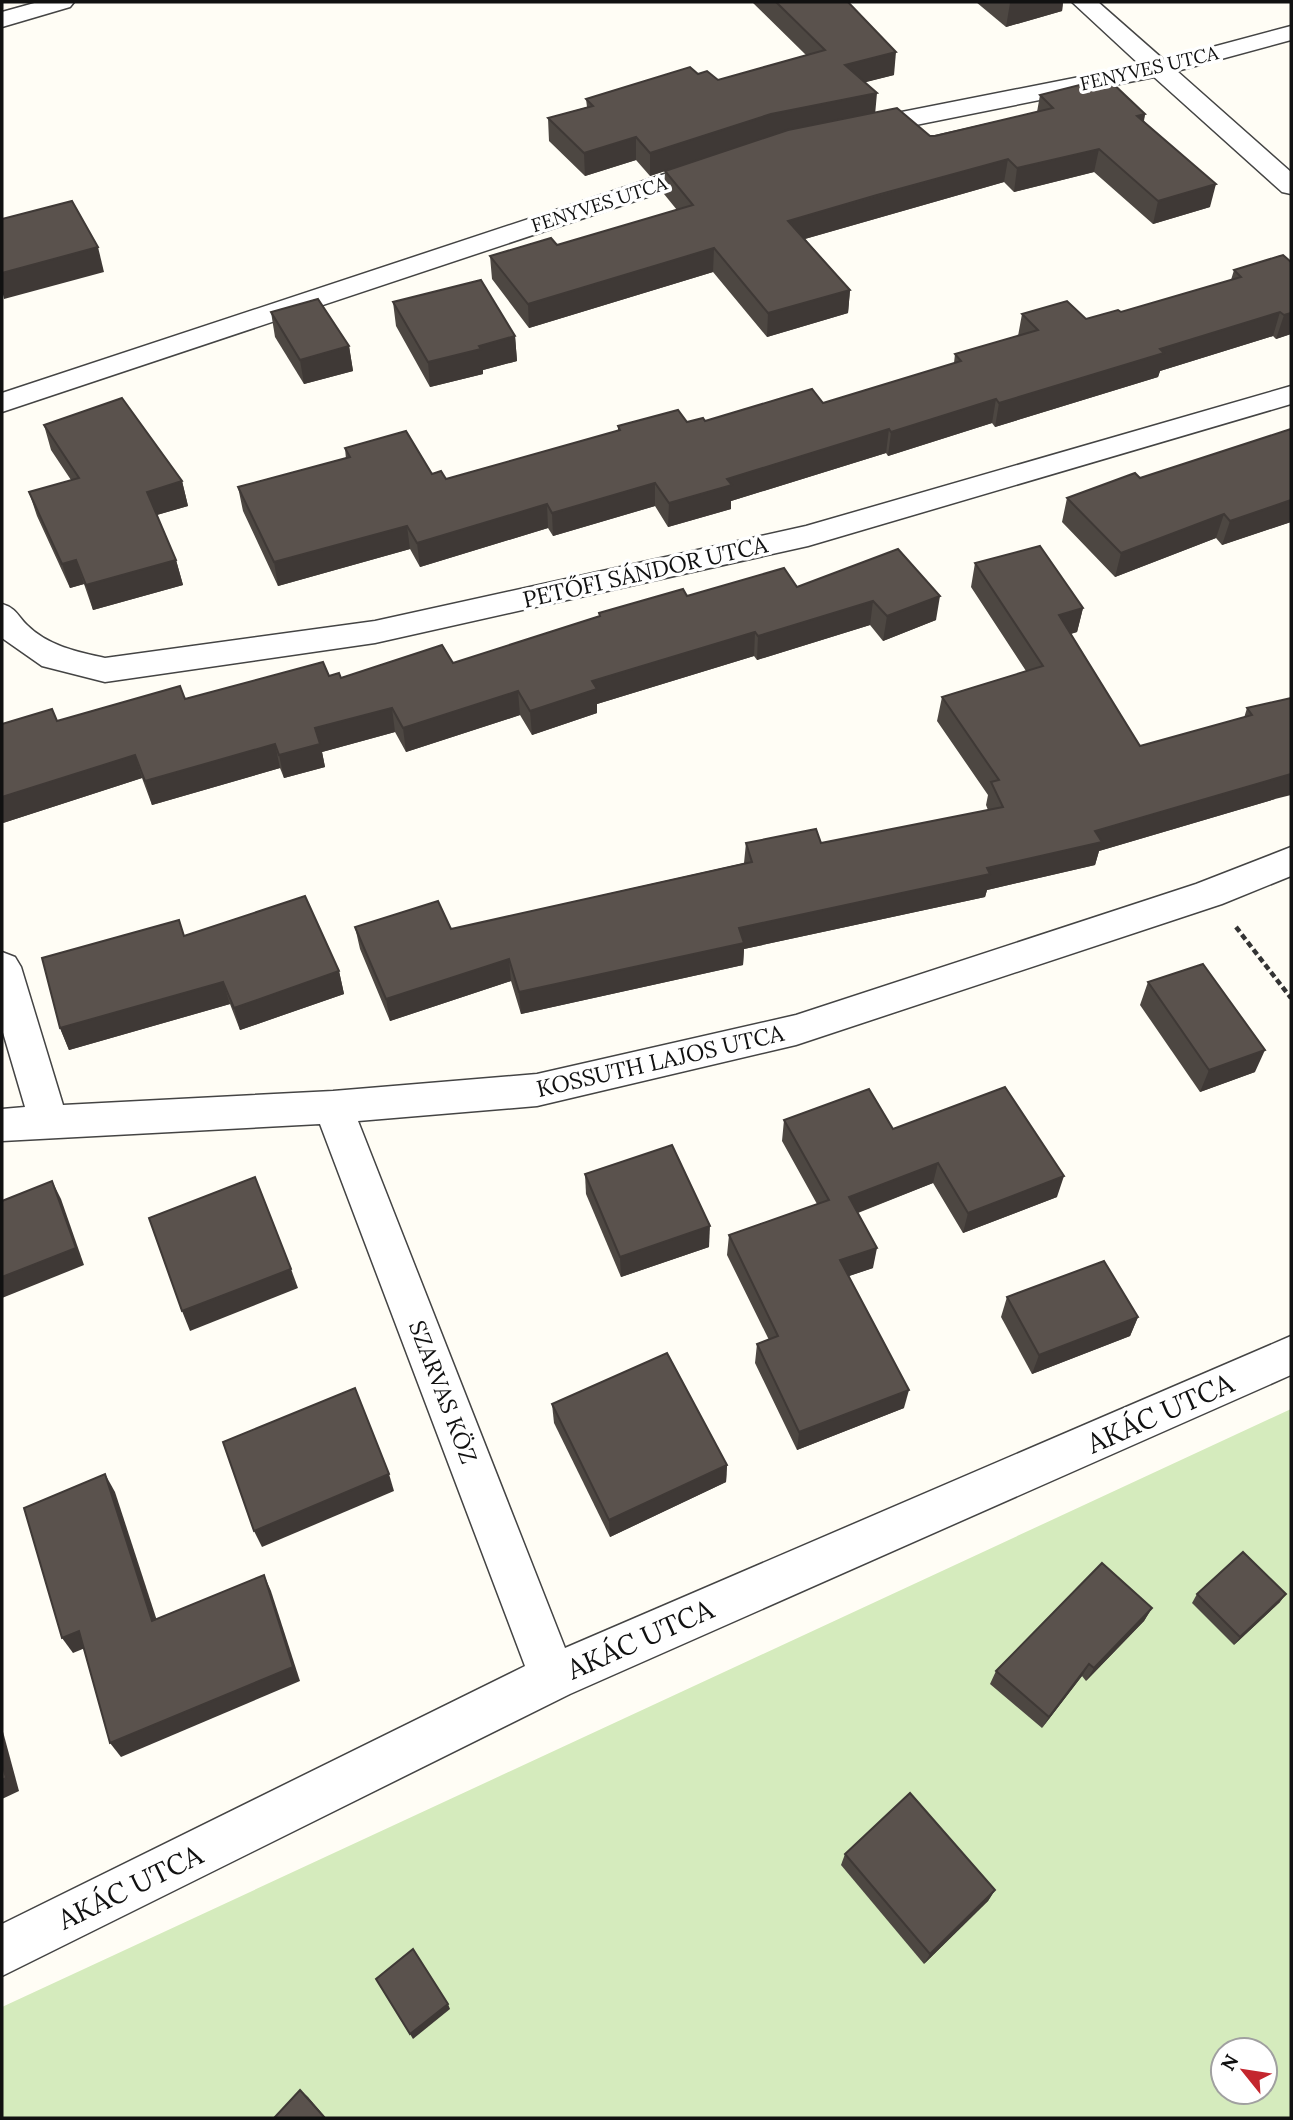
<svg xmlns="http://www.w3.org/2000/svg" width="1293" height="2120" viewBox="0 0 1293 2120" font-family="Lora,serif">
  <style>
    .green { fill: #d5ebbd; fill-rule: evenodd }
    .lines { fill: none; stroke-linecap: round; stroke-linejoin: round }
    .street-casing { stroke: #444; stroke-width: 3 }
    .path { stroke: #333; stroke-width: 4.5; stroke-dasharray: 6 3.5; stroke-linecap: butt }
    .street { fill: #fff; fill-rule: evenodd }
    .wall { fill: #4d4742 }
    .shaded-wall { fill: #3f3936 }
    .building { fill: #5a524d; stroke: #3f3936; stroke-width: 2 }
    .labels { text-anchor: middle; stroke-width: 7; stroke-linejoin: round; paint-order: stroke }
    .far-street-label { font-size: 19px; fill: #111; stroke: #fff }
    .street-label { font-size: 23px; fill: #111; stroke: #fff }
    .near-street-label { font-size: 28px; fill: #111; stroke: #fff }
  </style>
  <rect width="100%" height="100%" fill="#fffdf5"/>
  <!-- green -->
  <path class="green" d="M1291 1409V2118H2V2007ZM1223 2050H1265V2092H1223Z"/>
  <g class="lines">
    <defs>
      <g id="street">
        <polygon points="38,2 74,2 70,7 2,27 2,12"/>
        <polygon points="1072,2 1098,2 1164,60 1291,26 1291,40 1177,71 1291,172 1291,194 1282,192 1154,77 856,137 847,134 843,129 847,124 856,121 1140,65"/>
        <polygon points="713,158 722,160 726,166 722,172 2,412 2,393"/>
        <path d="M1291 386V404L808 546 375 643 105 682 42 666 2 638V604C16 608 17 615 27 625 48 646 78 652 105 658L375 621 806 526Z"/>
        <polygon points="1291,847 1291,876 1222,904 796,1045 537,1106 358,1121 565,1648 1291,1336 1291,1375 570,1694 2,1976 2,1924 525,1666 320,1124 2,1141 2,1109 25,1107 2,1029 2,952 15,957 21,967 63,1105 333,1091 537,1074 796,1015 1196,884"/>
      </g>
    </defs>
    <!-- street casing -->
    <use href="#street" class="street-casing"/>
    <!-- path -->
    <polyline class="path" points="1236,927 1291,998"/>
    <!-- street -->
    <use href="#street" class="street"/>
  </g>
  <!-- wall -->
  <g class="wall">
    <polygon points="752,2 848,2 894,75 865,82 875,113 930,136 1037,112 1040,95 1145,114 1144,121 1210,207 1153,224 1094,172 1014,192 1004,182 805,239 850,290 848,313 767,337 713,272 529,328 492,279 490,256 557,245 677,210 664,194 665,171 650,176 636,160 585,176 549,141 548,118 587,107 586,99 698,74 718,80 806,55"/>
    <polygon points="976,2 1063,2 1062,11 1006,27"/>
    <polygon points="1291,262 1291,334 1276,339 1273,336 1160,371 1158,377 995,427 992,423 888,456 886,453 731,501 731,509 668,527 655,506 553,536 548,528 420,567 410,549 278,586 243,511 238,487 346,459 345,448 446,479 618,431 618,426 705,421 823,403 954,363 955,354 1018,336 1022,314 1086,319 1121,312 1231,280 1234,270"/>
    <polygon points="393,302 515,336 517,361 483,370 483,374 430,387 396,326"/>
    <polygon points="271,312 349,346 353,371 304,384 275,337"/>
    <polygon points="44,425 182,481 188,506 157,515 176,560 183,585 93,610 84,584 70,588 37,516 29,492 71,480 51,450"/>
    <polygon points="1291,429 1291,522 1222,545 1216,538 1115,577 1062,522 1067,498 1140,478"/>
    <polygon points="898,549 936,620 883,641 870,625 757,660 754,656 597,704 597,713 532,735 520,715 406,752 395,732 322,752 325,767 284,778 280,768 152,805 142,778 3,823 57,721 185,699 329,676 341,678 453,663 599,616 599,613 687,596 797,587"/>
    <polygon points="975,563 1083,608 1077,632 1071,634 1140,746 1244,718 1247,708 1291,698 1275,799 1099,851 1095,865 987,890 985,897 744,949 743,965 521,1014 511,981 390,1021 360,949 355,927 451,929 744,863 746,843 821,843 988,810 986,805 988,795 937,721 942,697 1026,671 971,587"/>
    <polygon points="184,936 339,971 344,994 240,1030 230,1004 69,1050 60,1028"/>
    <polygon points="1148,982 1255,1072 1200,1092 1140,1005"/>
    <polygon points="784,1120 893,1129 1057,1197 963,1233 933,1183 858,1213 873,1268 849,1276 904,1408 797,1450 755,1363 757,1344 769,1340 727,1255 729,1235 817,1204 782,1141"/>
    <polygon points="585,1174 709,1247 621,1277 586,1194"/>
    <polygon points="1007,1297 1138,1317 1130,1336 1032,1374 1001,1317"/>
    <polygon points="552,1404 727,1465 726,1482 610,1537 554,1423"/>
    <polygon points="1197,1594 1280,1602 1234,1645 1192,1603"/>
    <polygon points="1152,1608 1144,1621 1086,1681 1082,1676 1042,1728 990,1684 996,1671"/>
    <polygon points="845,1854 995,1890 988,1901 924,1964 841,1865"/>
  </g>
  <!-- shaded-wall -->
  <g class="shaded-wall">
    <polygon points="1013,2 1063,2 1062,11 1006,27 1010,3"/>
    <polygon points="896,52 894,75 843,88 845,65"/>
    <polygon points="877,93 875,115 770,136 650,176 650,153 771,114"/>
    <polygon points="1145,114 1140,137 1137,116"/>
    <polygon points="636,137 636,160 585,176 584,153"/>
    <polygon points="1099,149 1094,172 1014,192 1017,168"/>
    <polygon points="1008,159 1004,182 787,244 788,221"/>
    <polygon points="1216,184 1210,207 1153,224 1158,201"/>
    <polygon points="98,247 104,272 4,299 2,290 2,273"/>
    <polygon points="714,248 713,272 529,328 528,304"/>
    <polygon points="850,290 848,313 767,337 768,313"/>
    <polygon points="1280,312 1273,336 1160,371 1158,377 995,427 999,403 1160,349"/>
    <polygon points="1291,313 1291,334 1276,339 1284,315"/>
    <polygon points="515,336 517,361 483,370 483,374 430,387 428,362 479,346"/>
    <polygon points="349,346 353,371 304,384 300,360"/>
    <polygon points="996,399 992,423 888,456 891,432"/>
    <polygon points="889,429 886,453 731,501 731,509 668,527 669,503 727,479"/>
    <polygon points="182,481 188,506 153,516 147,492"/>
    <polygon points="655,483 655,506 553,536 552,513"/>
    <polygon points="1291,500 1291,522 1222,545 1230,521"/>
    <polygon points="547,504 548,528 420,567 417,543"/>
    <polygon points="1224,514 1216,538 1115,577 1121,553"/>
    <polygon points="407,526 410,549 278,586 274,562"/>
    <polygon points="76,560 84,584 70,588 62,564"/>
    <polygon points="176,560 183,585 93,610 86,585"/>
    <polygon points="940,596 936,620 883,641 887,616"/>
    <polygon points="873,601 870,625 757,660 758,636"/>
    <polygon points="1083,608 1077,632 1054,638 1059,615"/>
    <polygon points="755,632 754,656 597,704 597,713 532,735 530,711 592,681"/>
    <polygon points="518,691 520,715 406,752 403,728"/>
    <polygon points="392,708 395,732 322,752 325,767 284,778 279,755 315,728"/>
    <polygon points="275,744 280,768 152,805 145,781"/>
    <polygon points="135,755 142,778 3,823 2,797"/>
    <polygon points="1291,774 1291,795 1275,799 1099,851 1095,865 987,890 985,897 744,949 743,965 521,1014 519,992 739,928 987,868 1095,831"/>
    <polygon points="509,959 511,981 390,1021 386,999"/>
    <polygon points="339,971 344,994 240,1030 234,1008"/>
    <polygon points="223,982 230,1004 69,1050 60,1028"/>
    <polygon points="1265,1050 1255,1072 1200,1092 1209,1070"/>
    <polygon points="938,1163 933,1183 846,1217 849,1197"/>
    <polygon points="1064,1176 1057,1197 963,1233 968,1213"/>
    <polygon points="52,1181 61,1199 84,1265 2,1298 2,1277"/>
    <polygon points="710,1226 709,1247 621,1277 620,1257"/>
    <polygon points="877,1248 873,1268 837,1280 840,1260"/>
    <polygon points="291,1269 298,1288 190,1331 182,1311"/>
    <polygon points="1138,1317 1130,1336 1032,1374 1039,1355"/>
    <polygon points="909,1390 904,1408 797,1450 799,1432"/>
    <polygon points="727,1465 726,1482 610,1537 609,1520"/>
    <polygon points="105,1474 115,1492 162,1636 152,1621"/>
    <polygon points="389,1474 394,1491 262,1547 254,1531"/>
    <polygon points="264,1575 271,1591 300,1681 121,1757 110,1743"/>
    <polygon points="1286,1594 1280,1602 1234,1645 1240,1637"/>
    <polygon points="1152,1608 1144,1621 1086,1681 1094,1668"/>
    <polygon points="79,1631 90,1646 73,1653 62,1638"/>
    <polygon points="1089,1664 1082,1676 1042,1728 1049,1717"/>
    <polygon points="2,1728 19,1791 2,1799"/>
    <polygon points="995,1890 988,1901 924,1964 930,1954"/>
    <polygon points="448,2004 450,2009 413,2039 410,2034"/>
    <polygon points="300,2090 308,2097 326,2118 325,2118"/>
  </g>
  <!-- building -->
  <g class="building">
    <polygon points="776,2 848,2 896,52 845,65 877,93 771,114 650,153 636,137 584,153 548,118 593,106 586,99 690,67 698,74 707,71 718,80 825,50"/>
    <polygon points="1107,78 1145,114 1137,116 1216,184 1158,201 1099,149 1017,168 1008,159 877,195 788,221 850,290 768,313 714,248 528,304 490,256 551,238 557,245 693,205 665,171 788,130 897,108 930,136 935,136 1053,108 1040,95"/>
    <polygon points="72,201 98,247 2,273 2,219"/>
    <polygon points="1283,255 1291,262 1291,313 1284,315 1280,312 1160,349 1164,353 999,403 996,399 891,432 889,429 727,479 732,485 669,503 655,483 552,513 547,504 417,543 407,526 274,562 238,487 350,457 345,448 406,431 432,474 441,471 446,479 620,430 618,426 678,410 687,422 703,418 705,421 812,389 823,403 961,361 955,354 1038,330 1022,314 1067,301 1086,319 1118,310 1121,312 1241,277 1234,270"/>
    <polygon points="481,280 515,336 479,346 481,349 428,362 393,302"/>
    <polygon points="318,299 349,346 300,360 271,312"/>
    <polygon points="122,398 182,481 147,492 176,560 86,585 76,560 62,564 29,492 79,478 44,425"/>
    <polygon points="1291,429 1291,500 1230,521 1224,514 1121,553 1067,498 1135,473 1140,478"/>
    <polygon points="1040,546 1083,608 1059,615 1140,746 1252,715 1247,708 1291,698 1291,774 1095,831 1102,842 987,868 990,874 739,928 744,943 519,992 509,959 386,999 355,927 438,901 451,929 752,862 746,843 816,829 821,843 1003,807 991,782 999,780 942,697 1043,666 975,563"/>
    <polygon points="898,549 940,596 887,616 873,601 758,636 755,632 592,681 597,689 530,711 518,691 403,728 392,708 315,728 320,744 279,755 275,744 145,781 135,755 2,797 2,724 52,709 57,721 180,686 185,699 323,662 329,676 339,673 341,678 442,645 453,663 600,616 599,613 683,589 687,596 784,568 797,587"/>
    <polygon points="305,896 339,971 234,1008 223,982 60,1028 42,958 179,920 184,936"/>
    <polygon points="1203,964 1265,1050 1209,1070 1148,982"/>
    <polygon points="1005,1087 1064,1176 968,1213 938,1163 849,1197 877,1248 840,1260 909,1390 799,1432 757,1344 778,1336 729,1235 829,1200 784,1120 869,1089 893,1129"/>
    <polygon points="672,1145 710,1226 620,1257 585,1174"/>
    <polygon points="255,1177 291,1269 182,1311 149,1218"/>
    <polygon points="52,1181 76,1248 2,1277 2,1201"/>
    <polygon points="1104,1261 1138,1317 1039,1355 1007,1297"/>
    <polygon points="667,1353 727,1465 609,1520 552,1404"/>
    <polygon points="355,1388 389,1474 254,1531 223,1442"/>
    <polygon points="105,1474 152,1621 264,1575 293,1667 110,1743 79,1631 62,1638 24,1508"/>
    <polygon points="1243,1552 1286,1594 1240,1637 1197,1594"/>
    <polygon points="1102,1563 1152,1608 1094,1668 1089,1664 1049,1717 996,1671"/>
    <polygon points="2,1762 6,1778 2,1780"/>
    <polygon points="910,1793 995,1890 930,1954 845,1854"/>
    <polygon points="413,1949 448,2004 410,2034 376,1979"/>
    <polygon points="300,2090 325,2118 274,2118"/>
  </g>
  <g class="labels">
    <!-- far-street labels -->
    <g class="far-street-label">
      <text transform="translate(1149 68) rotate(-13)" y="7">FENYVES UTCA</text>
      <text transform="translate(599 204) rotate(-18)" y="7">FENYVES UTCA</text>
    </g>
    <!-- street labels -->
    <g class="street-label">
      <text transform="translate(645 572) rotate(-13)" y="8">PETŐFI SÁNDOR UTCA</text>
      <text transform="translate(660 1061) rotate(-13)" y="8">KOSSUTH LAJOS UTCA</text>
      <text transform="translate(443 1392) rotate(69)" y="8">SZARVAS KÖZ</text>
    </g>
    <!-- near-street labels -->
    <g class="near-street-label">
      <text transform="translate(1160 1413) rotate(-24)" y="10">AKÁC UTCA</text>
      <text transform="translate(640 1639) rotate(-24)" y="10">AKÁC UTCA</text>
      <text transform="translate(130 1887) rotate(-26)" y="10">AKÁC UTCA</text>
    </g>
  </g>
  <!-- border -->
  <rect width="1293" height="2120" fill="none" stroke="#111111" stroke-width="7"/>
  <!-- north arrow -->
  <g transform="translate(1244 2071) rotate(300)"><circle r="33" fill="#ffffff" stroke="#a0a0a0" stroke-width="2"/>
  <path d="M0-5L12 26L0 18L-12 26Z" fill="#c4262e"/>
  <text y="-10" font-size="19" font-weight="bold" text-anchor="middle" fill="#111111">N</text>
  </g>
</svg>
